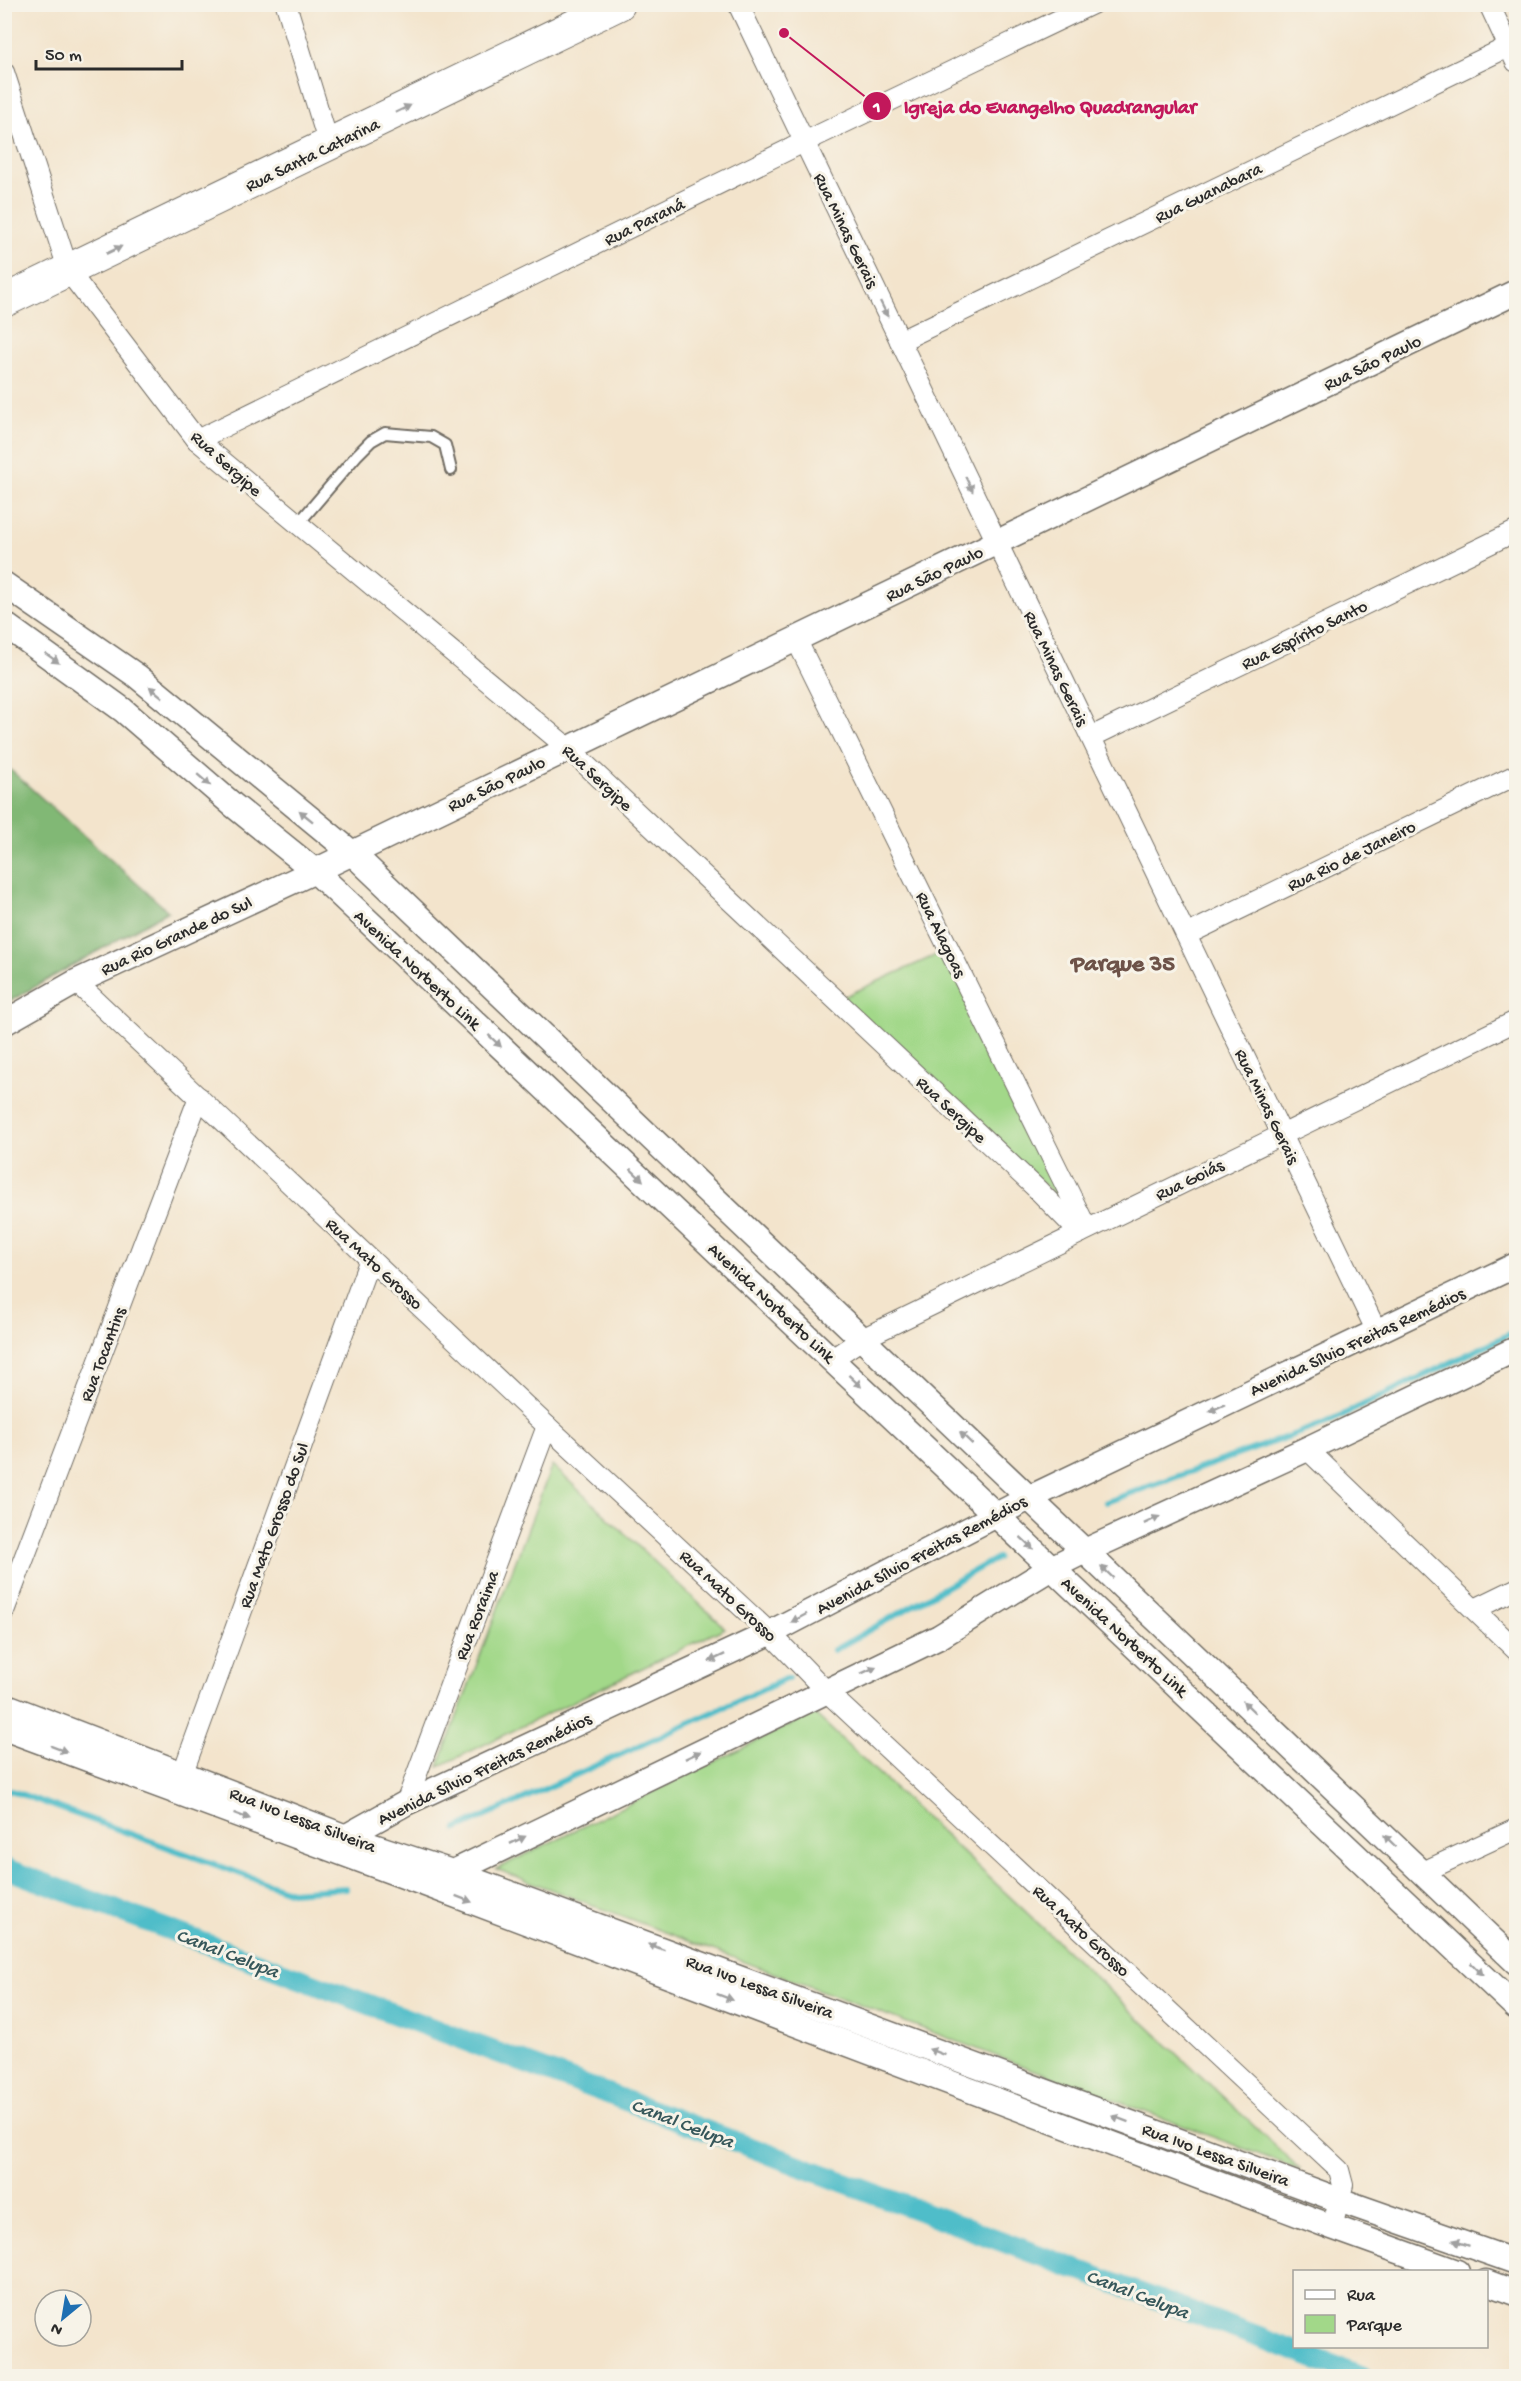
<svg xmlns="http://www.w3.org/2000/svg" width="1521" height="2381" viewBox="0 0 1521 2381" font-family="'Gochi Hand',sans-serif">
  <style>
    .green { fill: #a2d889; stroke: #66825a; stroke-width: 1.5 }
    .forest { fill: #81b875; stroke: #567250; stroke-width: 1.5 }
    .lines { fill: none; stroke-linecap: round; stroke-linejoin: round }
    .stream { stroke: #50bdc9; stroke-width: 6 }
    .canal { stroke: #50bdc9; stroke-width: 21 }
    .service-casing { stroke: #716c63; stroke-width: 14 }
    .minor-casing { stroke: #716c63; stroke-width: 22 }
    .tertiary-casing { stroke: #716c63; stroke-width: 27 }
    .primary-casing { stroke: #716c63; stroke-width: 34 }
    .service { stroke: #fff; stroke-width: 10 }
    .minor { stroke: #fff; stroke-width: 20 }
    .tertiary { stroke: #fff; stroke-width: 24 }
    .primary { stroke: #fff; stroke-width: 32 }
    .oneway { fill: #a0a0a0 }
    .labels { text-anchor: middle; stroke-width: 6; stroke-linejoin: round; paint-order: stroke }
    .street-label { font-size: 18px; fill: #2b2b2b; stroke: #f7f3e8 }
    .water-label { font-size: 20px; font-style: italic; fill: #36575a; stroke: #f7f3e8 }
    .district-label { font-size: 24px; font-weight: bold; fill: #6d5248; stroke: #f7f3e8 }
    .leader { fill: none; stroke: #c2185b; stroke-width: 2 }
    .callout-dot { fill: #c2185b; stroke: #f7f3e8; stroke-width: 2 }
    .mark-label { font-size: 18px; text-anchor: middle; font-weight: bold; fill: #fff }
    .callout-label { font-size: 20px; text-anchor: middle; font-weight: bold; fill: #c2185b; stroke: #f7f3e8; stroke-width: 6; stroke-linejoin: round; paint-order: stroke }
  </style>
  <rect width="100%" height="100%" fill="#f7f3e8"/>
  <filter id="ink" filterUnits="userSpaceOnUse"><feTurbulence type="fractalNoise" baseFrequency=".0167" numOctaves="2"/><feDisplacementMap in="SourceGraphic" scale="12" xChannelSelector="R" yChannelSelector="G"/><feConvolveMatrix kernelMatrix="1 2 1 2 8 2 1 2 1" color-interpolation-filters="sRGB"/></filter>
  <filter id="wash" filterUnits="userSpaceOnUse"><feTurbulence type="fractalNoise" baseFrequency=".008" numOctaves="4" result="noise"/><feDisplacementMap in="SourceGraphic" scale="24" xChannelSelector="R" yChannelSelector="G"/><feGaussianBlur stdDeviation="1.35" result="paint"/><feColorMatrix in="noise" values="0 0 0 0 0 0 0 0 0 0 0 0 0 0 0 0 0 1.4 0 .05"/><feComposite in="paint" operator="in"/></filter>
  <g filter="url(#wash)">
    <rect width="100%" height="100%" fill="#f3e4cc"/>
    <!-- green -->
    <g class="green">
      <polygon points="945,951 1076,1214 841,998"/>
      <polygon points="552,1465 725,1628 438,1767"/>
      <polygon points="814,1713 1301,2170 496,1869"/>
    </g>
    <!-- forest -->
    <polygon class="forest" points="5,765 168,911 5,1004 4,1004"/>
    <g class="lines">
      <!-- stream -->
      <g class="stream">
        <polyline points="1106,1502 1326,1423 1516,1331"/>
        <polyline points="834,1650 997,1558"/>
        <polyline points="4,1788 291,1892 346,1888"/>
        <polyline points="457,1829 788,1678"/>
      </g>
      <!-- canal -->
      <polyline class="canal" points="4,1868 1362,2376"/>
    </g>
  </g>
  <g filter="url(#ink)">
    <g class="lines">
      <defs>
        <polyline id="service" points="298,524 357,455 371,441 385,433 431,437 445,445 451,470"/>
        <g id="minor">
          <polyline points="286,4 329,145"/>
          <polyline points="738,4 1377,1332"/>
          <polyline points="1489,4 1516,62"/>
          <polyline points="4,72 69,272 197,440 568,748 1037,1189 1080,1233"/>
          <polyline points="900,341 1516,43"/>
          <polyline points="197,440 804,142 1092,4"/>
          <polyline points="796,639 1087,1229"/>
          <polyline points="1091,737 1516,531"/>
          <polyline points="1186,935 1516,775"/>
          <polyline points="76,982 547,1426 770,1633 826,1691 1339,2170 1343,2185 1332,2227"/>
          <polyline points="832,1359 862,1339 1516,1021"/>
          <polyline points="1307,1449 1516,1650"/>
          <polyline points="1475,1609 1516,1589"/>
          <polyline points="4,1611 199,1097"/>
          <polyline points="178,1786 370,1259"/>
          <polyline points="406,1803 547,1426"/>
          <polyline points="1423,1872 1516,1829"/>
        </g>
        <g id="tertiary">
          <polyline points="4,584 137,676 352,853 1516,1962"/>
          <polyline points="4,624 123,710 233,805 315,871 1516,2007"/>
          <polyline points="4,1023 76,982 315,871 1516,292"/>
          <polyline points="4,1705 346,1837 452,1872 1339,2200 1516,2262"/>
          <polyline points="4,1728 428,1885 1332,2227 1457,2272"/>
          <polyline points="338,1841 406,1803 770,1633 1029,1498 1516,1265"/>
          <polyline points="443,1877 939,1637 1053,1567 1085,1551 1307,1449 1516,1349"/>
          <polyline points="1486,2282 1516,2293"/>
        </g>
        <polyline id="primary" points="4,301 619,4"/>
      </defs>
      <!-- service casing -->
      <use href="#service" class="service-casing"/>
      <!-- minor casing -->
      <use href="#minor" class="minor-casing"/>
      <!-- tertiary casing -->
      <use href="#tertiary" class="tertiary-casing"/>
      <!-- primary casing -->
      <use href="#primary" class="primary-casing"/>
      <!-- service -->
      <use href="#service" class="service"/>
      <!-- minor -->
      <use href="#minor" class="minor"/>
      <!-- tertiary -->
      <use href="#tertiary" class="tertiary"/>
      <!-- primary -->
      <use href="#primary" class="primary"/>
    </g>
    <!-- one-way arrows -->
    <defs><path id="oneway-solid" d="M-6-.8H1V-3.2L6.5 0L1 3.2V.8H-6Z" transform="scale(1.5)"/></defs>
    <g class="oneway">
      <use href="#oneway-solid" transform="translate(403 109) rotate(-26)"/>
      <use href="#oneway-solid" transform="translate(114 250) rotate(-26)"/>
      <use href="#oneway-solid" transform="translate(884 309) rotate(64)"/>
      <use href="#oneway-solid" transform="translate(969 484) rotate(64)"/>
      <use href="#oneway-solid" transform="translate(52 658) rotate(36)"/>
      <use href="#oneway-solid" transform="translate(156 692) rotate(-141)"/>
      <use href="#oneway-solid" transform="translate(204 780) rotate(41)"/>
      <use href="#oneway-solid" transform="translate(306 816) rotate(-141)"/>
      <use href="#oneway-solid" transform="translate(495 1041) rotate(43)"/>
      <use href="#oneway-solid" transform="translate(637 1175) rotate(43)"/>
      <use href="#oneway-solid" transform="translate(855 1381) rotate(43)"/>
      <use href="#oneway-solid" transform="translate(1217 1408) rotate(154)"/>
      <use href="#oneway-solid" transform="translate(966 1438) rotate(-136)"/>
      <use href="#oneway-solid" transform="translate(1152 1520) rotate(-25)"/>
      <use href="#oneway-solid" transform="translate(1027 1543) rotate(43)"/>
      <use href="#oneway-solid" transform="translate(1107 1572) rotate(-136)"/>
      <use href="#oneway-solid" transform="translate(799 1618) rotate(152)"/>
      <use href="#oneway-solid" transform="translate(717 1658) rotate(155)"/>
      <use href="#oneway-solid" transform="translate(869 1670) rotate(-25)"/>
      <use href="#oneway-solid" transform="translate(1249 1707) rotate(-136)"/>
      <use href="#oneway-solid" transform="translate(59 1749) rotate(20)"/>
      <use href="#oneway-solid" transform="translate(693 1755) rotate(-26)"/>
      <use href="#oneway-solid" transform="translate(242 1816) rotate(20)"/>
      <use href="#oneway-solid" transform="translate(518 1840) rotate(-26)"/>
      <use href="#oneway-solid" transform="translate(1390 1841) rotate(-136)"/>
      <use href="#oneway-solid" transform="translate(464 1899) rotate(21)"/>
      <use href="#oneway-solid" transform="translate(656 1947) rotate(-160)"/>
      <use href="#oneway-solid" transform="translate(1477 1969) rotate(45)"/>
      <use href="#oneway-solid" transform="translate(725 1997) rotate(21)"/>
      <use href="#oneway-solid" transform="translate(937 2052) rotate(-160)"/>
      <use href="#oneway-solid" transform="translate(1120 2119) rotate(-160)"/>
      <use href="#oneway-solid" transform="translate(1461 2243) rotate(-161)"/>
    </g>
  </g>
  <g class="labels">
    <!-- street labels -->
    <g class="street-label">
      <text transform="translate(312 154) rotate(-26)" y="6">Rua Santa Catarina</text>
      <text transform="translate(1208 192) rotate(-26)" y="6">Rua Guanabara</text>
      <text transform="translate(644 221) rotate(-26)" y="6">Rua Paraná</text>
      <text transform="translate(847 230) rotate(64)" y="6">Rua Minas Gerais</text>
      <text transform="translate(1372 362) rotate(-26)" y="6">Rua São Paulo</text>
      <text transform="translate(227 463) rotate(42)" y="6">Rua Sergipe</text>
      <text transform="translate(934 573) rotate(-26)" y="6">Rua São Paulo</text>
      <text transform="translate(1304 634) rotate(-26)" y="6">Rua Espírito Santo</text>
      <text transform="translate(1057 668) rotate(64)" y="6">Rua Minas Gerais</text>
      <text transform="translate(598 777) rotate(43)" y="6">Rua Sergipe</text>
      <text transform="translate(496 783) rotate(-26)" y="6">Rua São Paulo</text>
      <text transform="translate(1351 855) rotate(-26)" y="6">Rua Rio de Janeiro</text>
      <text transform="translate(942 934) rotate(64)" y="6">Rua Alagoas</text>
      <text transform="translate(176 935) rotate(-25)" y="6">Rua Rio Grande do Sul</text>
      <text transform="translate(418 969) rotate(43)" y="6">Avenida Norberto Link</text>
      <text transform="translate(1268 1106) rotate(64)" y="6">Rua Minas Gerais</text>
      <text transform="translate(952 1109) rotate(43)" y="6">Rua Sergipe</text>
      <text transform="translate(1189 1179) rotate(-26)" y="6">Rua Goiás</text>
      <text transform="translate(375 1263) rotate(43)" y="6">Rua Mato Grosso</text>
      <text transform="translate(772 1302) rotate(43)" y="6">Avenida Norberto Link</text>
      <text transform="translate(1357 1341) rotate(-25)" y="6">Avenida Sílvio Freitas Remédios</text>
      <text transform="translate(102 1354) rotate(-69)" y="6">Rua Tocantins</text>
      <text transform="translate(273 1525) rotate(-70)" y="6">Rua Mato Grosso do Sul</text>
      <text transform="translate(921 1554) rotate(-28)" y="6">Avenida Sílvio Freitas Remédios</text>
      <text transform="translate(729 1595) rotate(43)" y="6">Rua Mato Grosso</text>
      <text transform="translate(476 1615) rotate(-69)" y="6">Rua Roraima</text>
      <text transform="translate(1125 1636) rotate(43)" y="6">Avenida Norberto Link</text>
      <text transform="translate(484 1768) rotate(-26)" y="6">Avenida Sílvio Freitas Remédios</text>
      <text transform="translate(303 1819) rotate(21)" y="6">Rua Ivo Lessa Silveira</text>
      <text transform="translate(1082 1930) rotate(43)" y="6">Rua Mato Grosso</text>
      <text transform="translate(760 1986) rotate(20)" y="6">Rua Ivo Lessa Silveira</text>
      <text transform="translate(1216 2154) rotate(20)" y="6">Rua Ivo Lessa Silveira</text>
    </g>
    <!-- water labels -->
    <g class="water-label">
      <text transform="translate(228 1952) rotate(21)" y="7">Canal Celupa</text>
      <text transform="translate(683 2122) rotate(21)" y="7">Canal Celupa</text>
      <text transform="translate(1138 2293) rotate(21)" y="7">Canal Celupa</text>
    </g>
    <!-- district labels -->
    <g class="district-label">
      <text x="1123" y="970">Parque 35</text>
    </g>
  </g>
  <!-- callouts -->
  <path class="leader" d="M784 33L877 106"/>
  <g class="callout-dot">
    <circle cx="784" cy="33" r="6"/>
    <circle cx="877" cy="106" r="15"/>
  </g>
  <g class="mark-label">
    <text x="877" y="112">1</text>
  </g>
  <g class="callout-label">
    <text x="1050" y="113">Igreja do Evangelho Quadrangular</text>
  </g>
  <!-- margin -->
  <rect width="1521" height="2381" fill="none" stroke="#f7f3e8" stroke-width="24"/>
  <!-- legend -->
  <rect x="1293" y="2270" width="195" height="78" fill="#f7f3e8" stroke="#a5a39c" stroke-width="1.5"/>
  <rect x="1305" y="2290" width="30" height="9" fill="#ffffff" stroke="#a5a39c" stroke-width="1.5"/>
  <text x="1347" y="2300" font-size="18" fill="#2b2b2b">Rua</text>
  <rect x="1305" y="2315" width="30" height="18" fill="#a2d889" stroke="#a5a39c" stroke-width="1.5"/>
  <text x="1347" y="2330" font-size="18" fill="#2b2b2b">Parque</text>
  <!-- north arrow -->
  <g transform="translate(63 2318) rotate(210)"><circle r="28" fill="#f7f3e8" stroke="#a5a39c" stroke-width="1.5"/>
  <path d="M0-4.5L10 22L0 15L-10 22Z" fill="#1f6fb2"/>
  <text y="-9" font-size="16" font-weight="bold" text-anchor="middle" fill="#2b2b2b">N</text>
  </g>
  <!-- scale -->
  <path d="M36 60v9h146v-9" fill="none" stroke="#2b2b2b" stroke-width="3"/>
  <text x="45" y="60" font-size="18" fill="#2b2b2b" stroke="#f7f3e8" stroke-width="4.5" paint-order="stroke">50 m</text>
</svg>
